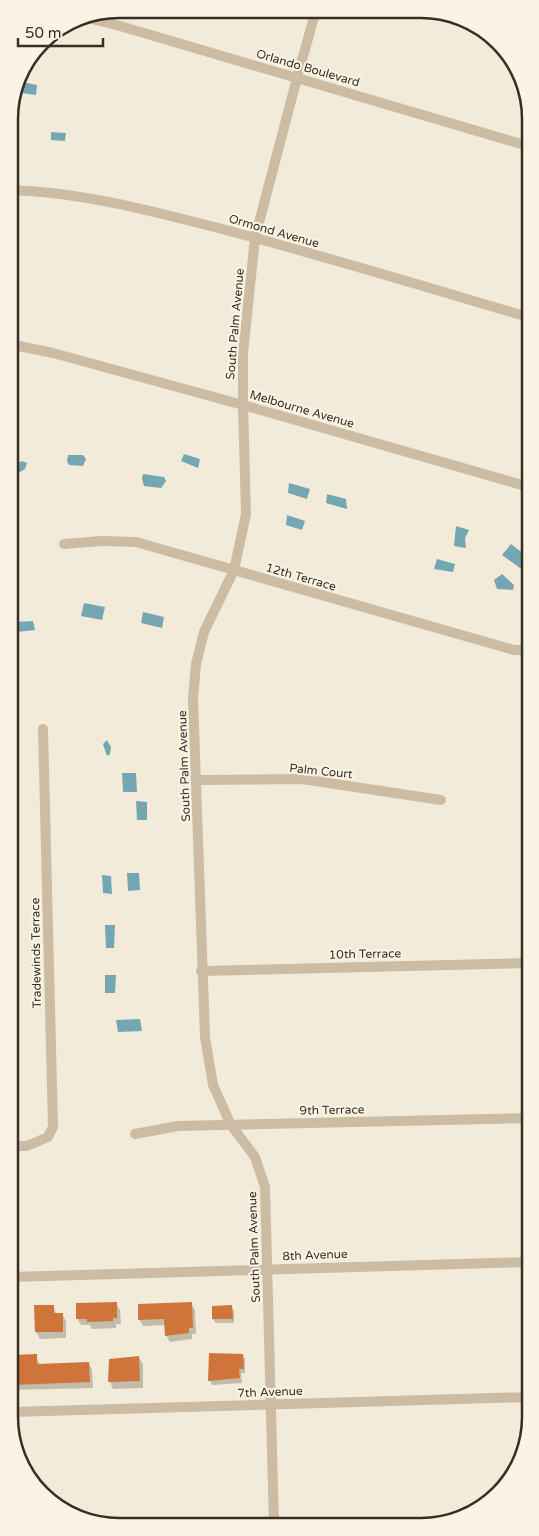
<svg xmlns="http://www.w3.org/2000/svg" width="539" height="1536" viewBox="0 0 539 1536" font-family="'Varela Round',sans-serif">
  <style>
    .water { fill: #75a7b2 }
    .shadow { fill: #0003 }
    .building { fill: #cf743b }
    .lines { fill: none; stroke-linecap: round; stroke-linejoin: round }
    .street { stroke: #ccbca4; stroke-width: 10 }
    .labels { text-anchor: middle; stroke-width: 4; stroke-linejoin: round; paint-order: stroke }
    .street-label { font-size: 12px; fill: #372e26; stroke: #fbf4e5 }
    .rim { fill: none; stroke: #372e26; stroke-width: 2.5 }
  </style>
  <rect width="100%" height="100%" fill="#f3ebd9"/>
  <!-- water -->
  <g class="water">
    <polygon points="17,81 37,85 36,95 15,92"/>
    <polygon points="51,132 66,133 65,141 51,140"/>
    <polygon points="184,454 200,459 198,468 181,461"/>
    <polygon points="68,455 83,455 86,459 83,466 69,465 67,461"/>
    <polygon points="22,461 27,463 25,469 15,475 10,473 10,467"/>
    <polygon points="143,474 164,477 166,481 161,488 144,486 142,479"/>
    <polygon points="289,483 310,489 307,499 288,493"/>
    <polygon points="327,494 346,499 347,509 326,503"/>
    <polygon points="287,515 305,521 302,530 286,525"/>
    <polygon points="456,526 469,530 465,538 466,548 454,546"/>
    <polygon points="511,544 528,557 526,560 529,563 526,569 522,566 520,568 502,555"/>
    <polygon points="437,559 455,564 453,572 434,569"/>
    <polygon points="502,574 514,585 513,590 497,589 494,580"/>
    <polygon points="84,603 105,607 102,620 81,616"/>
    <polygon points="143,612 164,617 162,628 141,623"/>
    <polygon points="33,621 35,630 17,632 14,622"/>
    <polygon points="107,740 111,747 110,754 107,756 103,744"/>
    <polygon points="122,773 136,773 137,792 123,792"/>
    <polygon points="136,801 147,802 147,820 137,820"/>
    <polygon points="127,873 139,873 140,890 128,891"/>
    <polygon points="102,875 111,876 112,894 103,893"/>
    <polygon points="105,925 115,925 114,948 106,948"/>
    <polygon points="105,975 116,975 115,993 105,993"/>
    <polygon points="140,1019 142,1031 118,1032 116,1020"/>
  </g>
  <!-- shadow -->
  <g class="shadow">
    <polygon points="116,1303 120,1310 121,1324 116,1324 116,1328 92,1329 90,1325 81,1325 77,1318"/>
    <polygon points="191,1304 195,1310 196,1334 192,1334 192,1339 170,1342 166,1335 166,1325 143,1326 139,1319"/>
    <polygon points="53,1306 57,1315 62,1314 66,1321 66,1338 40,1339 36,1332 36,1307"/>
    <polygon points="231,1307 234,1311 234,1323 216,1323 213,1319"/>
    <polygon points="210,1355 243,1355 245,1359 245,1373 241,1373 242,1383 212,1385 210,1381"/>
    <polygon points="11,1356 36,1356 40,1365 89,1363 92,1370 93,1388 11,1390"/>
    <polygon points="139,1358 143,1364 143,1388 113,1389 110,1382 110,1360"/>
  </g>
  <!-- building -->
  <g class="building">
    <polygon points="117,1302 117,1318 113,1318 113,1321 87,1322 87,1319 76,1319 76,1303"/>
    <polygon points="192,1302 193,1328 189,1328 189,1333 165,1336 164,1319 138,1320 138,1304"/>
    <polygon points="34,1305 54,1305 54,1313 63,1313 63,1332 35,1332"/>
    <polygon points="232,1305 233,1319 212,1319 212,1306"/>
    <polygon points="209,1353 243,1354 244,1369 239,1369 240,1378 208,1381"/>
    <polygon points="37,1354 37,1364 89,1362 90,1382 11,1385 11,1355"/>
    <polygon points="139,1356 140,1381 108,1382 109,1359"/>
  </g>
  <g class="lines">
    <!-- street -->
    <g class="street">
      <polyline points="80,16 120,26 528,146"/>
      <path d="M9 190C81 192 152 211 222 229 324 256 426 287 528 317"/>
      <polyline points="9,344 53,353 243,405 529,487"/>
      <polyline points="64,544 102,541 136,542 514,650 529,650"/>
      <polyline points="197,780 302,779 441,800"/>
      <polyline points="201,971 529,963"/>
      <polyline points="135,1134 178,1126 530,1118"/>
      <polyline points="10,1146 27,1146 48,1137 53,1127 43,729"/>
      <polyline points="11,1277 530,1262"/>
      <polyline points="11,1412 530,1397"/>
      <polyline points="274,1525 265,1187 255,1157 231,1125 213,1085 205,1037 193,698 196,664 204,632 234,570 246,514 243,405 243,353 255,238 297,78 316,10"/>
    </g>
  </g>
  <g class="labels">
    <!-- street labels -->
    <g class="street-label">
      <text transform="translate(308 68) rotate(16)" y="4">Orlando Boulevard</text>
      <text transform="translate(274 231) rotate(16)" y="4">Ormond Avenue</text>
      <text transform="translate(235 324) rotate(-85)" y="4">South Palm Avenue</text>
      <text transform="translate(302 409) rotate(16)" y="4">Melbourne Avenue</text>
      <text transform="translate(301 577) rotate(16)" y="4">12th Terrace</text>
      <text transform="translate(184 766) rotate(-92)" y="4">South Palm Avenue</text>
      <text transform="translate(321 771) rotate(6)" y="4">Palm Court</text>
      <text transform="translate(36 953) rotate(-91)" y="4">Tradewinds Terrace</text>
      <text transform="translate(365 954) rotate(-1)" y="4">10th Terrace</text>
      <text transform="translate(332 1110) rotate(-1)" y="4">9th Terrace</text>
      <text transform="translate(254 1247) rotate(-92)" y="4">South Palm Avenue</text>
      <text transform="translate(315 1255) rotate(-2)" y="4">8th Avenue</text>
      <text transform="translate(270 1392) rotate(-2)" y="4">7th Avenue</text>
    </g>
  </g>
  <!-- crop -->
  <path d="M0 0H539V1536H0ZM119 18H421A101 101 0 0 1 522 119V1417A101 101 0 0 1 421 1518H119A101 101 0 0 1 18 1417V119A101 101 0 0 1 119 18Z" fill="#fbf4e5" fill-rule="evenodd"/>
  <path class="rim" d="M119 18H421A101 101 0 0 1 522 119V1417A101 101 0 0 1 421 1518H119A101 101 0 0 1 18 1417V119A101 101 0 0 1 119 18Z"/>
  <!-- scale -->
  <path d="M18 38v8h85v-8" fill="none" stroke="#372e26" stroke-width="2.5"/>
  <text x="25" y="38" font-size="15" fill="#372e26" stroke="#fbf4e5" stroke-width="4" paint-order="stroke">50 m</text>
</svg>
